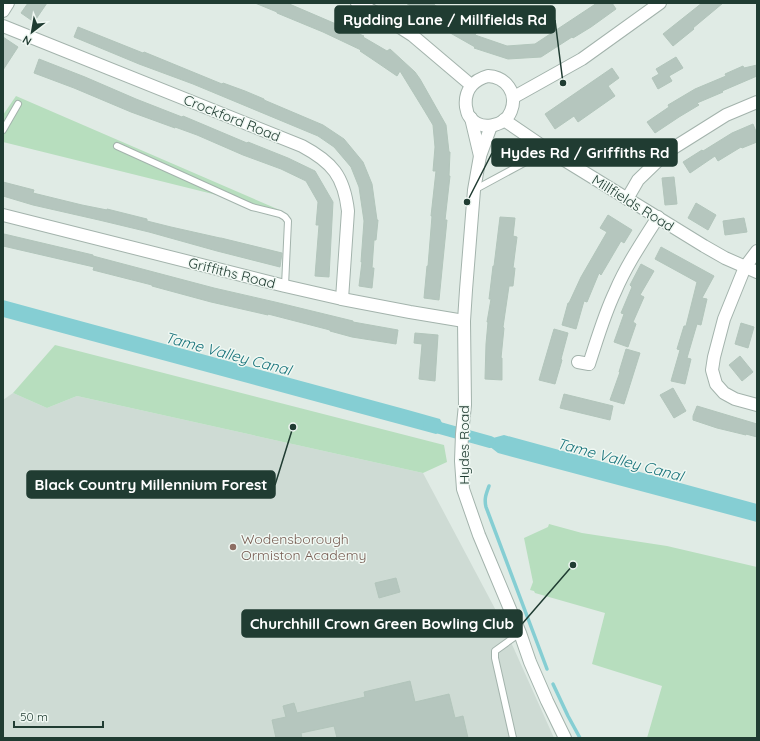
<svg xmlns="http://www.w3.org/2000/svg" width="760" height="741" viewBox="0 0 760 741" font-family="Quicksand,sans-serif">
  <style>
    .built { fill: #cedbd4 }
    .green { fill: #b7debe }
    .water { fill: #85ced3 }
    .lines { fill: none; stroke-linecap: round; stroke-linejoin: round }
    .stream { stroke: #85ced3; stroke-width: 3.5 }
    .canal { stroke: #85ced3; stroke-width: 12 }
    .building { fill: #b5c6be; stroke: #b2c5bb }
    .service-casing { stroke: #a3b3ac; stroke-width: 8 }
    .minor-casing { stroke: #a3b3ac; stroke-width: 14 }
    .tertiary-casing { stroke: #a3b3ac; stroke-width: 14 }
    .service { stroke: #fff; stroke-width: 6 }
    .minor { stroke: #fff; stroke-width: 12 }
    .tertiary { stroke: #fff; stroke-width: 12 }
    .education-dot { fill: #8d6e63; stroke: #f0f8f3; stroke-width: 1.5 }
    .labels { text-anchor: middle; stroke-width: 3; stroke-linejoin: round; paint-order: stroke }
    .street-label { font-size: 14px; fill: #203c32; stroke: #f0f8f3 }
    .education-label { font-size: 14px; fill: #785e54; stroke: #f0f8f3; text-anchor: start }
    .water-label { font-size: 15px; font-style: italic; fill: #18737b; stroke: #f0f8f3 }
    .leader { fill: none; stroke: #203c32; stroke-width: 1.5 }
    .callout-dot { fill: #203c32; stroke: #f0f8f3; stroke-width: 1.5 }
    .callout { fill: #203c32; stroke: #203c32; stroke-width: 1.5 }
    .callout-label { font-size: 15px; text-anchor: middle; font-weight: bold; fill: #fff }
  </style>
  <rect width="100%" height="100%" fill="#e0ebe5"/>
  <!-- built -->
  <polygon class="built" points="13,393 47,408 77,396 423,473 501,620 554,738 4,738 3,400"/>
  <!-- green -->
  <g class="green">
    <polygon points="16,96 282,211 282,212 241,201 3,142 3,115"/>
    <polygon points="55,345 444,445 447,462 423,473 77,396 47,408 13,393"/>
    <polygon points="549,524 582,533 667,546 757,567 757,738 647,738 662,686 592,664 605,613 535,593 534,591 530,590 533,582 524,538 548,527"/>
  </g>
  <!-- water -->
  <g class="water">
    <polygon points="3,300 408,410 440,419 445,429 436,434 3,317"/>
    <polygon points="481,435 493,438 504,435 757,504 757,522 498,453 489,446 479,443 474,438"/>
  </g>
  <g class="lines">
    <!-- stream -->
    <g class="stream">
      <path d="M489 486C486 494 484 499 486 507L547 669"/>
      <polyline points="553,684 568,716 580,738"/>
    </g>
    <!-- canal -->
    <polyline class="canal" points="429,425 490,442"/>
  </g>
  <!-- building -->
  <g class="building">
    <polygon points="28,3 47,3 34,22 21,13"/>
    <polygon points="255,3 287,3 364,36 363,37 387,51 390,49 415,72 420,79 446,125 449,152 450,152 449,176 450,176 445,220 447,220 439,300 424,298 427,266 428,266 432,216 431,216 436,171 433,171 435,147 433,125 424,110 400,71 397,76 372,59 360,51 361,50 323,32 277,13 277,12"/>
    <polygon points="406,3 432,3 459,22 477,32 475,35 507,46 535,44 597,3 612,3 616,9 591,27 573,38 572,37 541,57 508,59 474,48 475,47 445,30"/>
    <polygon points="702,3 723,3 693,28 694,29 673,46 663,34"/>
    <polygon points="78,27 143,53 144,52 222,84 223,83 245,91 264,99 264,100 323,125 344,139 363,162 372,184 377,220 378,220 376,240 374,240 372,268 374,268 372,288 359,286 362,262 361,262 364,221 359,187 351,167 334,147 318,136 193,84 139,64 74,37"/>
    <polygon points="3,37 18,47 3,70"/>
    <polygon points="676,57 683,68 669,76 672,81 658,89 652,78 659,74 656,69"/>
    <polygon points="39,59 85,77 136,99 182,117 183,116 247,143 248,142 288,158 315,171 333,202 329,277 315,276 319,225 316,225 318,202 306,181 281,169 243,155 197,135 175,127 175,128 131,112 74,88 34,73"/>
    <polygon points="757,65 757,76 722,91 723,92 697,103 699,105 679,117 655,133 647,122 669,107 668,105 695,89 726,76 725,74 743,66 744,68"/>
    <polygon points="612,68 619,78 608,86 615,96 578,122 574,116 555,129 545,114"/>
    <polygon points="753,124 757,134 757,142 742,148 741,147 718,161 715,156 690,173 683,162 702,150 703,151 732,133"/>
    <polygon points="674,177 677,204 665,205 662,178"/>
    <polygon points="3,182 34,190 33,193 82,205 107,210 107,209 147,219 147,221 171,227 220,238 221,238 282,253 280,267 217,251 149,232 99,220 33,205 3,196"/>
    <polygon points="696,203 716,215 708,230 688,218"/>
    <polygon points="608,215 632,230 624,243 621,241 601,275 599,273 587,302 584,301 576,329 562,325 568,303 569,303 581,277 607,232 600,228"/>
    <polygon points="500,217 515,218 513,236 517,237 513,268 515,268 513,286 509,286 503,327 504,328 501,358 502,358 502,380 485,379 486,344 488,322 487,322 491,299 489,299 491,283 493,266 494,266"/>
    <polygon points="744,218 747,232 725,235 723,221"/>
    <polygon points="4,234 93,255 93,256 214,288 275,302 353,321 353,322 398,330 396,344 352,337 330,331 330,330 268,314 268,315 211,302 152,286 152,285 93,270 94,267 3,246 3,239"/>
    <polygon points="661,247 714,276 702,298 707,299 701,325 697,324 687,358 691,359 685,384 671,381 680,350 677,349 684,326 686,326 697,282 655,259"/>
    <polygon points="641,264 654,271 640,295 644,297 633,322 636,324 628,347 614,342 624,314 621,313 632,287 630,285"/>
    <polygon points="741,323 754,327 748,348 735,344"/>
    <polygon points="554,329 568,333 561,359 562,360 555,384 539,380"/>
    <polygon points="415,333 438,335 435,381 419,379 422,344 414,343"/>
    <polygon points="626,349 640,353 624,404 610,400 620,372 619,372"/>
    <polygon points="740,356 753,372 742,381 729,365"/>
    <polygon points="673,388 686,411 674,418 660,395"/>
    <polygon points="564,394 613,406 610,420 560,408"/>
    <polygon points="697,406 757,424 757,437 746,434 746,435 717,428 693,420 693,416"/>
    <polygon points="396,578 400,592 379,598 375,583"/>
    <polygon points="410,681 415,702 449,694 455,718 463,716 468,738 337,738 334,726 301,733 302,738 276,738 272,720 286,717 283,706 294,703 297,713 365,697 364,692"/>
  </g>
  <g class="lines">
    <defs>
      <g id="service">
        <polyline points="3,130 18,104"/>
        <polyline points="117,146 243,203 252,207 280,214 285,217 288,221 285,286"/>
        <polyline points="474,190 548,150"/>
        <polyline points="513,738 495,658 495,651 520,633"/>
      </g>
      <g id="minor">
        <polyline points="3,11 8,3"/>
        <path d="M3 26 302 146C332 162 344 176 348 211L342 299"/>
        <polyline points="504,120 548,150 704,246 725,258 757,272"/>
        <polyline points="627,199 638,180 667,152 726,115 757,102"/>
        <polyline points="3,215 285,286 342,299 410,312 464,321"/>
        <polyline points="757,251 745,267 724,319 714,357 712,370 716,384 724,393 735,399 757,405"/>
        <path d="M578 362 589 364C597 340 604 315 615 292 626 266 642 242 658 217"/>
      </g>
      <g id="tertiary">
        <polyline points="357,3 384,17 412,35 471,85"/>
        <path d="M488 76C506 77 518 93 511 111 505 127 479 132 469 116 467 114 467 110 466 107 464 91 473 80 488 76Z"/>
        <polyline points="514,97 582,59 660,3"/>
        <polyline points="471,118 480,156"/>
        <polyline points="491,126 480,156 474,190 466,290 464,321 465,405 462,434 461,461 463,489 479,535 520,633 530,662 547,701 565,738"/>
      </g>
    </defs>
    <!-- service casing -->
    <use href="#service" class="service-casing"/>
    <!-- minor casing -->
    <use href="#minor" class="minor-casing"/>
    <!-- tertiary casing -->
    <use href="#tertiary" class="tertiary-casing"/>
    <!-- service -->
    <use href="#service" class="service"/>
    <!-- minor -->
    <use href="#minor" class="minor"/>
    <!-- tertiary -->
    <use href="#tertiary" class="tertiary"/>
  </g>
  <!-- markers -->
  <circle class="education-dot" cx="233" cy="547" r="4"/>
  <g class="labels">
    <!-- street labels -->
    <g class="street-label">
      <text transform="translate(232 118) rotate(22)" y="5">Crockford Road</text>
      <text transform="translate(633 203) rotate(32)" y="5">Millfields Road</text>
      <text transform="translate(232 273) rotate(14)" y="5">Griffiths Road</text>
      <text transform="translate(464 445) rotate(-90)" y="5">Hydes Road</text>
    </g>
    <!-- education labels -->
    <g class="education-label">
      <text x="241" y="544">Wodensborough<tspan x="241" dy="16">Ormiston Academy</tspan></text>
    </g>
    <!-- water labels -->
    <g class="water-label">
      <text transform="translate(228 354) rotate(15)" y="5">Tame Valley Canal</text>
      <text transform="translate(620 460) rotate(15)" y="5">Tame Valley Canal</text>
    </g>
  </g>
  <!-- callouts -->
  <path class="leader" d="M563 83L555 20M467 202L492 153M293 427L275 485M573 565L522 624"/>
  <g class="callout-dot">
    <circle cx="563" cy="83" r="4"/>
    <circle cx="467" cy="202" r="4"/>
    <circle cx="293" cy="427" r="4"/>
    <circle cx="573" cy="565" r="4"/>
  </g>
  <g class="callout">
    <rect x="335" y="6" width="220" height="27" rx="4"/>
    <rect x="492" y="139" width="185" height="27" rx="4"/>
    <rect x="27" y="471" width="248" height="27" rx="4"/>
    <rect x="242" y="610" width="280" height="27" rx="4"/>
  </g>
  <g class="callout-label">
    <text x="445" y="25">Rydding Lane / Millfields Rd</text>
    <text x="585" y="158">Hydes Rd / Griffiths Rd</text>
    <text x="151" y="490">Black Country Millennium Forest</text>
    <text x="382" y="629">Churchhill Crown Green Bowling Club</text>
  </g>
  <!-- border -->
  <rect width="760" height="741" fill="none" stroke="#203c32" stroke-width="8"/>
  <!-- north arrow -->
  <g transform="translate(32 32) rotate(211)" stroke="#f0f8f3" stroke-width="3" paint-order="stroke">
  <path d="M0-3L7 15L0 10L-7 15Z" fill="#203c32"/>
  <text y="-6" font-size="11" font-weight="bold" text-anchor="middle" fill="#203c32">N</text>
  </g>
  <!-- scale -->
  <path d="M14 721v6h89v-6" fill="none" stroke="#203c32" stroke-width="2"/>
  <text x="20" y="721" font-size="12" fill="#203c32" stroke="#f0f8f3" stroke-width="3" paint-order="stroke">50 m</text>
</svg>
